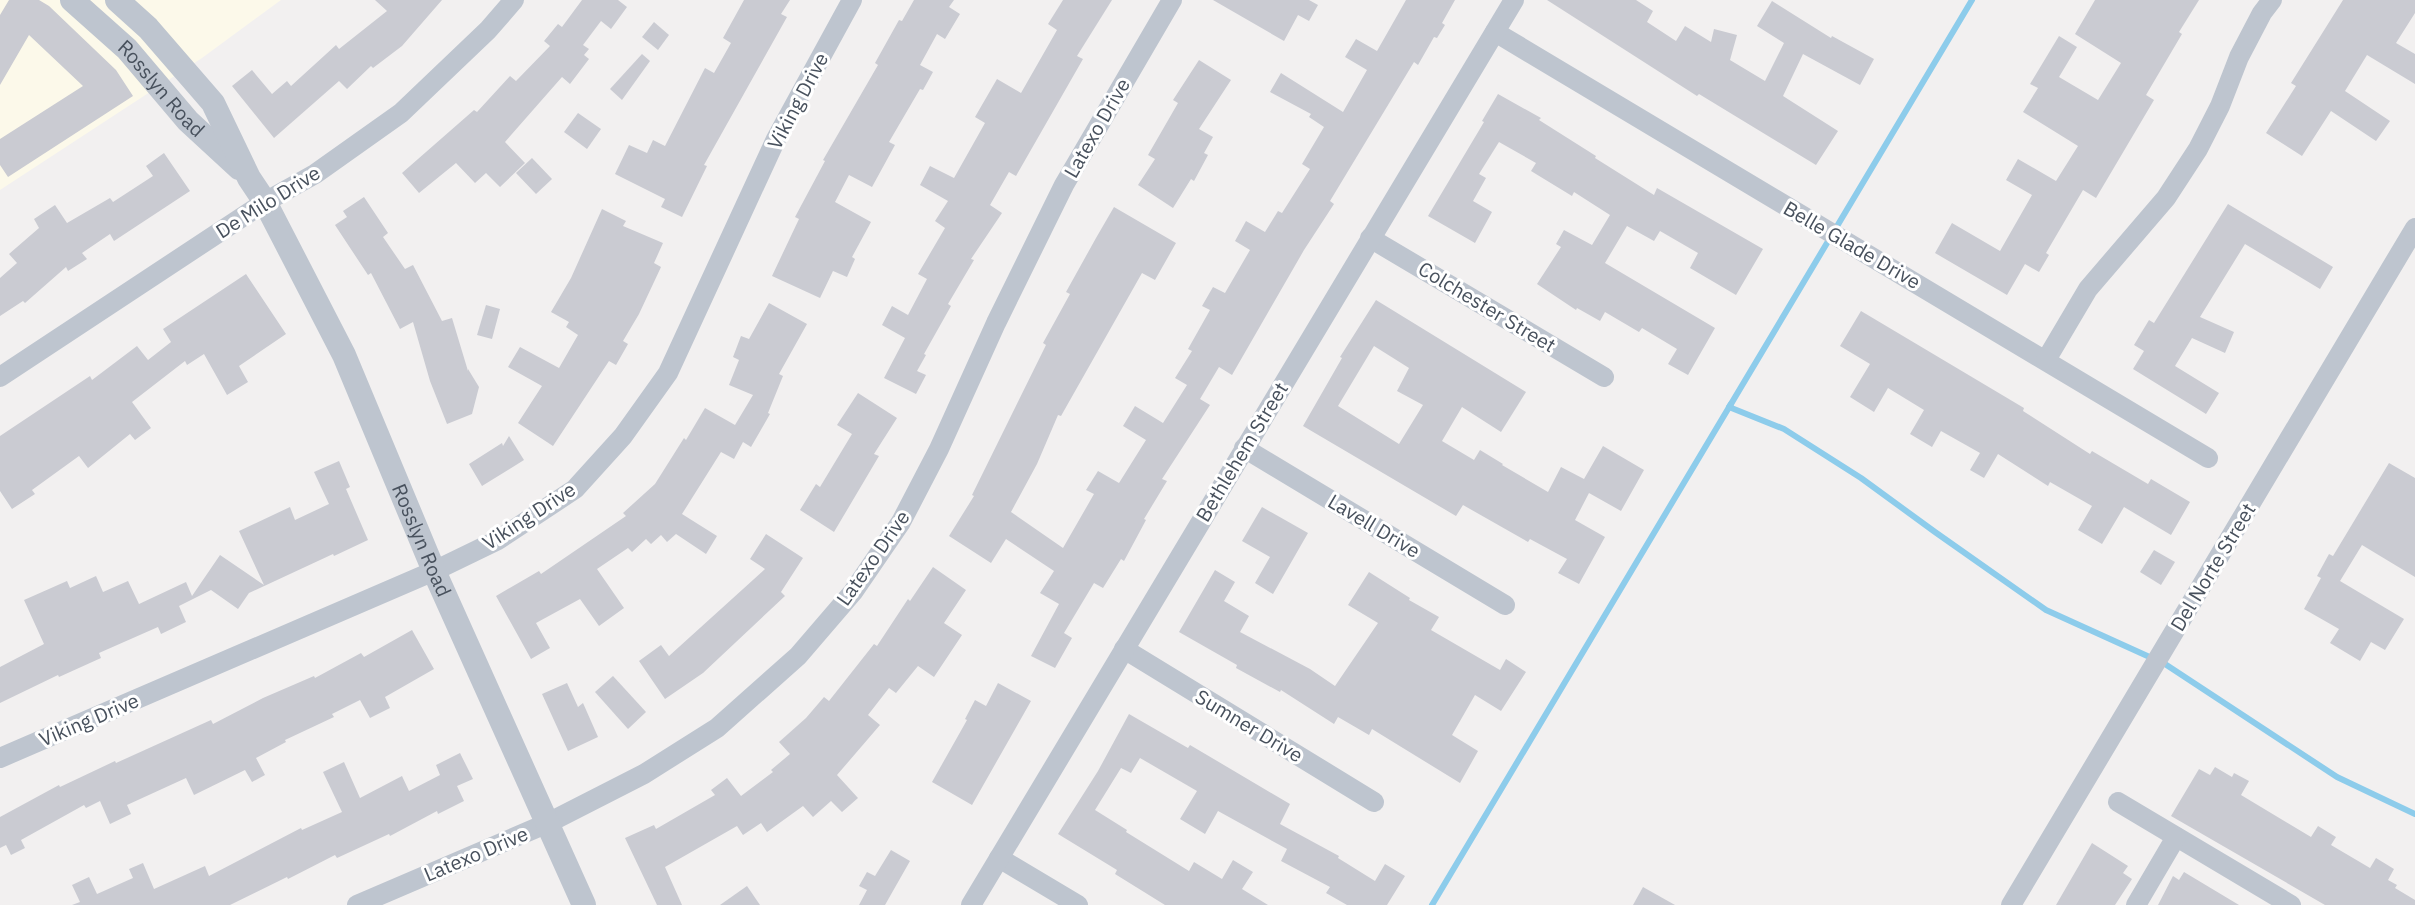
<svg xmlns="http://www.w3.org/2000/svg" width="2415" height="905" viewBox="0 0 2415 905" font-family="'IBM Plex Sans',sans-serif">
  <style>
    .commercial { fill: #fcf9ea }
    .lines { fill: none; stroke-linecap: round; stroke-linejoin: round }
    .stream { stroke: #8dcceb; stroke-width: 6 }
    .building { fill: #cacbd2; fill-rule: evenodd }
    .minor { stroke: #bec5cf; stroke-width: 20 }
    .tertiary { stroke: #bec5cf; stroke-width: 24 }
    .labels { text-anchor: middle; stroke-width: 6; stroke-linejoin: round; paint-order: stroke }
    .street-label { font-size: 20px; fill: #48515d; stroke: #fff }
  </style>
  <rect width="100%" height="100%" fill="#f2f0f0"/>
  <!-- commercial -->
  <polygon class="commercial" points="0,0 281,0 202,58 0,190"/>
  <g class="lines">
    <!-- stream -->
    <g class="stream">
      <polyline points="1731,404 1729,407 1784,429 1861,478 1935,532 2046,610 2165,664 2337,777 2415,814"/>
      <polyline points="1432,905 1972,0"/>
    </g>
  </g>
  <!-- building -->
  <g class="building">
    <polygon points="9,0 39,0 49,6 116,70 133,96 8,177 0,165 0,139 83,86 29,35 0,85 0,15"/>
    <polygon points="375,0 442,0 402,46 373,68 371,66 347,89 339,81 274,138 232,86 252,70 272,94 287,81 291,86 336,45 339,49 387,11"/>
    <polygon points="582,0 618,0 627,7 611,29 601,21 583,45 589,49 584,55 589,59 570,84 562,77 505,142 525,163 500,187 486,173 475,183 456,163 419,193 402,173 474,110 477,112 510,76 516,81 550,46 544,41 558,24 562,27"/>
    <polygon points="744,0 790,0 781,14 787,17 704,165 707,166 682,217 661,207 665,199 615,174 629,145 647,153 653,140 665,146 705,68 714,73 731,43 723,38"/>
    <polygon points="914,0 954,0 949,7 960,14 945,39 937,34 920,65 933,72 923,90 920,89 889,142 895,145 872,187 849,175 835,202 871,222 852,257 855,259 847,277 833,271 820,298 772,276 799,219 795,217 825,161 823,160 878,65 875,63 899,20 902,21"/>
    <polygon points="1063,0 1112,0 1077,56 1083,59 1016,176 1009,172 990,205 1002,213 971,259 974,260 948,304 951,306 924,354 926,355 917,371 926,375 916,394 884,378 905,338 882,325 892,306 908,315 927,279 918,274 945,228 935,221 948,201 920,185 930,166 954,178 985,123 975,117 997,79 1021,93 1057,30 1048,24"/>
    <polygon points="1213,0 1309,0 1318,5 1309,21 1298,15 1284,41"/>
    <polygon points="1406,0 1455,0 1442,23 1445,25 1437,38 1434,37 1418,65 1414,62 1330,201 1334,204 1304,250 1232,375 1219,367 1200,399 1210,405 1162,479 1167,481 1144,519 1146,520 1124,561 1121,559 1103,588 1094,583 1064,633 1072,638 1055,668 1031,656 1059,604 1040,593 1054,571 1006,539 991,563 949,536 974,496 972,495 1046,345 1043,343 1070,294 1066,292 1096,238 1114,207 1176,243 1155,280 1142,273 1061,416 1058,415 1037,464 1011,512 1063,548 1094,494 1086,490 1098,471 1119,483 1146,440 1123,426 1135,406 1163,423 1187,385 1175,378 1192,351 1188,349 1210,310 1202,306 1213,287 1225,293 1250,250 1235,241 1246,221 1265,232 1278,211 1282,213 1310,169 1302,164 1324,127 1309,117 1311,114 1270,92 1281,73 1343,112 1367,70 1345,57 1356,39 1377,51"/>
    <polygon points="1547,0 1636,0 1653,11 1647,22 1676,41 1685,26 1711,42 1714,29 1737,35 1730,60 1765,81 1784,43 1757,26 1772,1 1831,38 1832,36 1874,59 1860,85 1803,54 1783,96 1838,131 1816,165 1699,94 1697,96"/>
    <polygon points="2095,0 2199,0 2179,32 2182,34 2146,95 2154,100 2096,198 2083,190 2046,253 2049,255 2039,272 2025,264 2007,295 1935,253 1952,223 2000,251 2032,195 2006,180 2018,159 2056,181 2078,146 2023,112 2038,88 2030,84 2059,36 2077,47 2059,77 2098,100 2121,63 2075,34"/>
    <polygon points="2343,0 2415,0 2415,13 2396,43 2415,54 2415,84 2367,55 2345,91 2390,121 2376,141 2331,111 2302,156 2266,133 2296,86 2291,83"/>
    <polygon points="654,22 669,35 658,50 642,37"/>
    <polygon points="642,54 650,61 622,100 610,89"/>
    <polygon points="1199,60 1231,80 1199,129 1213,137 1204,153 1208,155 1194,181 1191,179 1173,208 1138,185 1155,159 1148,155 1178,103 1173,100"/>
    <polygon points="1498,94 1541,118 1539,120 1596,156 1595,158 1654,195 1657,188 1763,249 1736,295 1690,268 1698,253 1660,231 1654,241 1627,226 1605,263 1715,328 1688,375 1668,364 1677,349 1642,328 1639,332 1605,312 1600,321 1577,308 1576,310 1537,284 1561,247 1556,244 1564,230 1592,245 1610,215 1574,192 1572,196 1531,171 1536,163 1499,142 1479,174 1486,178 1473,201 1492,212 1475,243 1428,216 1484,122 1482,121"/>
    <polygon points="578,113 601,129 587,149 564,132"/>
    <polygon points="164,153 190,191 114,241 110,234 82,253 87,259 68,271 66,267 25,303 23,301 0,316 0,278 17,263 9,254 39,228 34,219 55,205 67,223 110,198 113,202 153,176 146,166"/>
    <polygon points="532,158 552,179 536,194 516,173"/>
    <polygon points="364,197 388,233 383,237 405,269 413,265 442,321 452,318 468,371 468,369 479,387 472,414 447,424 430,381 413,322 400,329 371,273 368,275 335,225 347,217 343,211"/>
    <polygon points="2228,204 2333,267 2320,289 2245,244 2200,317 2234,332 2225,353 2192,338 2175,366 2219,393 2206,414 2133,369 2144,351 2134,345 2149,320 2154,323"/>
    <polygon points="602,209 626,221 623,226 663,243 654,263 661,267 639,314 623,341 628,344 616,365 609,361 553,446 518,423 542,386 508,367 520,347 559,368 578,335 566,327 569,322 551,312 571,278"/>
    <polygon points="246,274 286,334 239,366 248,382 227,395 204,354 187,365 185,361 132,402 151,428 135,440 130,434 88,468 79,456 32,490 35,494 12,509 0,491 0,436 90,376 92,380 137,346 148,360 171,342 163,329"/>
    <path d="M1376 300 1526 392 1501 432 1462 407 1442 441 1474 460 1480 450 1503 464 1502 465 1548 492 1561 467 1584 479 1603 446 1644 470 1621 511 1589 493 1575 520 1605 537 1579 584 1558 573 1567 559 1530 539 1528 542 1463 505 1456 516 1303 426 1342 358 1340 357ZM1374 346 1409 368 1397 391 1423 405 1399 444 1338 406Z"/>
    <polygon points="769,303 807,324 779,374 783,376 768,413 770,414 751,447 743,442 734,459 721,452 682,514 717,536 706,554 676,534 667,542 661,535 651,544 646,539 632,552 628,548 597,569 624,608 599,626 580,599 536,623 550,648 531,659 496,596 539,571 541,574 626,516 623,513 655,484 684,438 686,440 705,408 735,425 753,395 729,385 739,360 733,357 741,336 749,339"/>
    <polygon points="486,305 500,309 492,339 477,335"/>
    <polygon points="1861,311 2024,408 2023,411 2090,454 2092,451 2148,484 2151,479 2190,502 2171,535 2124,507 2102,544 2078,530 2092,506 2050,482 2048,486 1998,454 1984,478 1970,470 1980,453 1941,431 1932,447 1910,434 1924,410 1888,388 1874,412 1850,397 1870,364 1840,346"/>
    <polygon points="858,393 897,418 874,454 879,456 834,532 800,510 816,484 820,487 852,434 837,425"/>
    <polygon points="509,436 524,460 482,486 469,464 502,443 503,446"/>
    <polygon points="339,461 350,487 346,489 368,540 334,556 333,554 249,593 238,609 211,590 179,606 186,622 161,634 158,627 99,653 101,658 59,677 58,675 0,703 0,667 44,644 24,600 67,581 70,588 96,576 103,592 128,581 139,604 186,582 192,596 220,555 264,585 239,531 290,507 295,520 329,504 314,472"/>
    <polygon points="2389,463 2415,478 2415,577 2362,545 2340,581 2404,619 2385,650 2371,642 2360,661 2330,643 2339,629 2304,609 2321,578 2317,576 2329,554 2333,556"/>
    <polygon points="1262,507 1308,533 1273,594 1255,583 1270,557 1242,541"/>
    <polygon points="766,534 803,558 781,592 785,596 703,673 665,699 639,661 661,645 669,656 765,569 750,559"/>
    <polygon points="2154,550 2175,562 2161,585 2140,572"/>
    <polygon points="933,567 966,590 944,623 962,635 934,677 918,666 896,693 889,688 868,715 880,725 837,775 858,798 842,812 831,801 813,817 803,806 767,832 761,823 743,835 737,826 665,867 682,905 657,905 625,838 654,825 656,829 715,795 711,790 727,778 741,796 773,772 771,770 790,754 779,742 806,718 824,697 829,701 874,644 877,646 908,599 910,601"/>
    <polygon points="1215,570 1235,582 1224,601 1249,616 1240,632 1310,669 1335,686 1378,623 1348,605 1369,572 1410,598 1409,600 1439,617 1431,630 1500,670 1506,659 1526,672 1501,711 1475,695 1452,735 1478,751 1460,783 1372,729 1369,735 1338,717 1334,724 1281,690 1280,692 1236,668 1237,665 1179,632"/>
    <polygon points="412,630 434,669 385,697 390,708 370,718 360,700 332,714 334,717 285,740 286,742 256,758 265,775 252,782 245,770 194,795 186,778 127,805 131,814 110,824 100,801 86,808 84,805 21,840 25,848 11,855 6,845 0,848 0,817 59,785 60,787 115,761 116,763 211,720 213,724 263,698 314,676 315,678 361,653 364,657"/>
    <polygon points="613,676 646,712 628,729 595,692"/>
    <polygon points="567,683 578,707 583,703 598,737 568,751 542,694"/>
    <polygon points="998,683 1031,701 972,805 932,782 967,720 965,719 975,700 986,706"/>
    <polygon points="1129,714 1188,748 1190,745 1290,804 1280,824 1339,856 1338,858 1375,881 1385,864 1405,876 1387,905 1347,905 1326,893 1330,887 1281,861 1287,849 1218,811 1205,834 1180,819 1197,791 1140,758 1131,773 1121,768 1095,810 1127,830 1126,832 1189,871 1194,862 1222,879 1233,860 1253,872 1242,889 1268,905 1165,905 1115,874 1117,870 1058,834 1098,771"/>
    <polygon points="460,753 473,779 457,786 464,801 438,814 437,811 390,836 389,834 337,858 335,855 288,879 287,877 230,905 72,905 80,902 72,885 89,877 97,894 133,878 129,869 143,863 154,889 205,866 209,876 301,828 302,830 342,812 323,772 344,762 360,798 402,776 409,791 440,775 436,765"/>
    <polygon points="2215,767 2232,777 2234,773 2249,781 2241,795 2311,837 2318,826 2336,837 2331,845 2370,868 2376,858 2394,869 2388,880 2397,885 2395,888 2415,900 2415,905 2325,905 2171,816 2199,769 2210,775"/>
    <polygon points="2092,843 2128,866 2123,873 2132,879 2115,905 2056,905"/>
    <polygon points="891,850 910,861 885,905 859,905 867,890 859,886 867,872 875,876"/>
    <polygon points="2184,872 2239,905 2158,905 2173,876 2179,880"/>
    <polygon points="747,886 760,905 720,905"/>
    <polygon points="1643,887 1675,905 1633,905"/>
  </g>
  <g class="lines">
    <!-- minor -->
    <g class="minor">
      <polyline points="1495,32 2208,458"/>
      <polyline points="1370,238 1604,377"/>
      <polyline points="2046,360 2088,289 2166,198 2198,149 2220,106 2239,57 2262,13 2272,0"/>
      <polyline points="0,377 265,202 315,174 401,113 488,30 514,0"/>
      <polyline points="1244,448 1505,605"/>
      <polyline points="1124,649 1374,802"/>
      <polyline points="0,758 434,571 498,540 575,489 623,436 668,373 776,139 852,0"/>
      <polyline points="2118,802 2291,905"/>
      <polyline points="999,858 1078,905"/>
      <polyline points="357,905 548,823 644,774 717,728 798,656 853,592 901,522 939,449 996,323 1064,185 1172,0"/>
      <polyline points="971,905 1514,0"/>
      <polyline points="2011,905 2415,228"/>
      <polyline points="2136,905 2176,837"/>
    </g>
    <!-- tertiary -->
    <g class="tertiary">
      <path id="s1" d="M72 0 127 49 188 121 239 168"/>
      <path id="s2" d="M117 0 148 28 213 103 249 178 265 202 344 355 434 571 584 905"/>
    </g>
  </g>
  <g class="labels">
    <!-- street labels -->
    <g class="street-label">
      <text dy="7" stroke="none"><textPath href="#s1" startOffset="126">Rosslyn Road</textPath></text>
      <text transform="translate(798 101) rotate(-62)" y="7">Viking Drive</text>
      <text transform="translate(1097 128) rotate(-60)" y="7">Latexo Drive</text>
      <text transform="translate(268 202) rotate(-32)" y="7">De Milo Drive</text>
      <text transform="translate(1852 245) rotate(30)" y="7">Belle Glade Drive</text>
      <text transform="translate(1487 307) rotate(31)" y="7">Colchester Street</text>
      <text transform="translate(1242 452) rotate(-59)" y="7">Bethlehem Street</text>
      <text transform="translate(529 516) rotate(-33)" y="7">Viking Drive</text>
      <text transform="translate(1374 526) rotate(31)" y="7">Lavell Drive</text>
      <text dy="7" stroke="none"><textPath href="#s2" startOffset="626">Rosslyn Road</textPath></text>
      <text transform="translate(873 558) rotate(-55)" y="7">Latexo Drive</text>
      <text transform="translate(2213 567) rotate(-59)" y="7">Del Norte Street</text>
      <text transform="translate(89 720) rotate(-23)" y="7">Viking Drive</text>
      <text transform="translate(1249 726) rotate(31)" y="7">Sumner Drive</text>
      <text transform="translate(476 854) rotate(-23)" y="7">Latexo Drive</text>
    </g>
  </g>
</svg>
